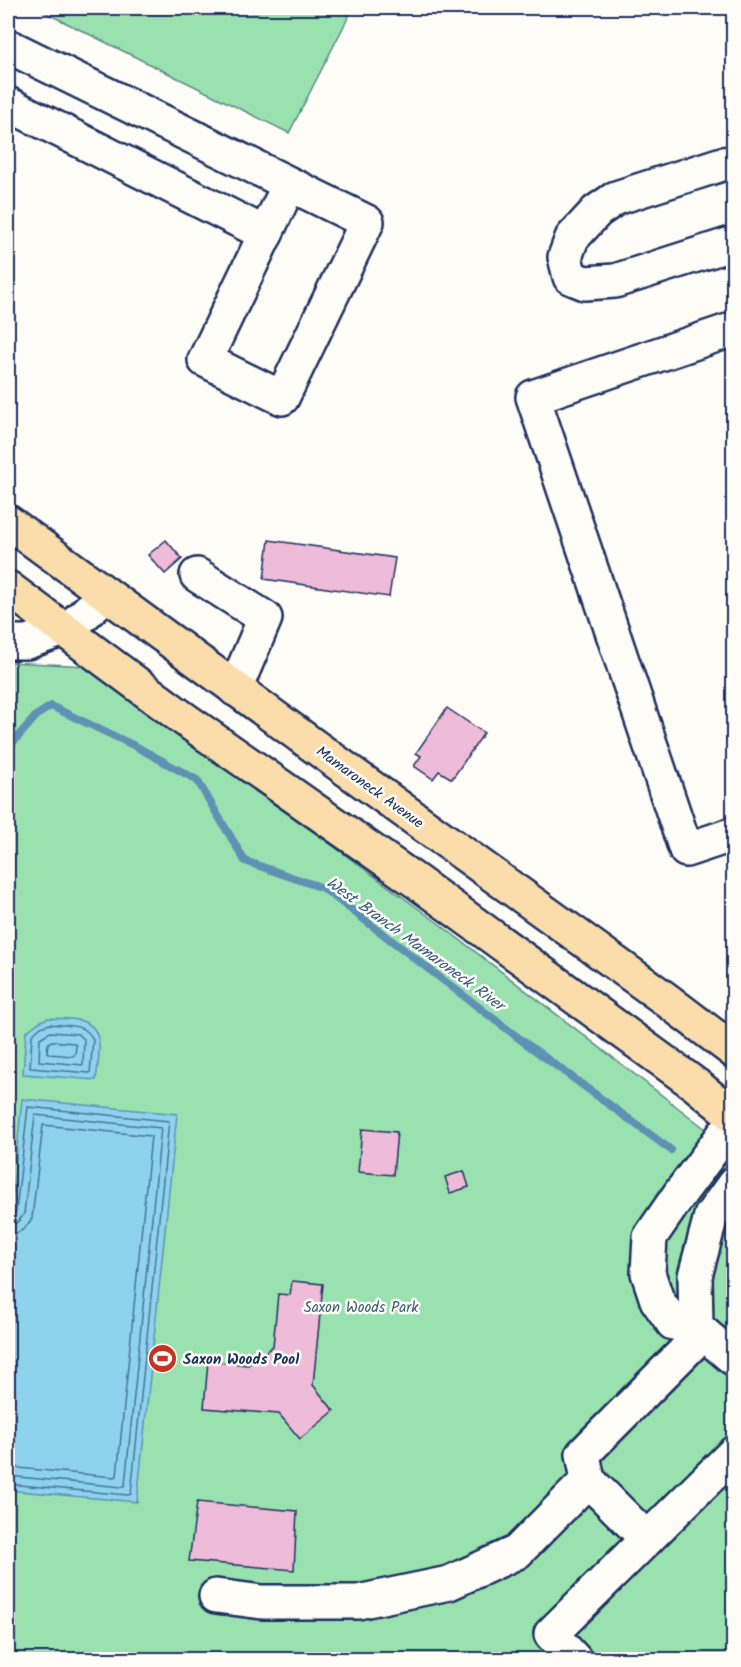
<svg xmlns="http://www.w3.org/2000/svg" width="741" height="1667" viewBox="0 0 741 1667" font-family="Kalam,sans-serif">
  <style>
    .green { fill: #99e2b0; stroke: #5a8887; stroke-width: 1.5 }
    .water { fill: #8dd3ee; stroke: #5f91b4; stroke-width: 1.5 }
    .lines { fill: none; stroke-linecap: round; stroke-linejoin: round }
    .shore { stroke: #497198; stroke-width: 1.5 }
    .stream { stroke: #5f91b4; stroke-width: 8 }
    .building { fill: #eebbd8; stroke: #1b2f5e; stroke-width: 1.5 }
    .minor-casing { stroke: #1b2f5e; stroke-width: 38 }
    .major-casing { stroke: #1b2f5e; stroke-width: 38 }
    .minor { stroke: #fdfcf7; stroke-width: 33 }
    .major { stroke: #faddab; stroke-width: 33 }
    .labels { text-anchor: middle; stroke-width: 5; stroke-linejoin: round; paint-order: stroke }
    .street-label { font-size: 15px; fill: #1b2f5e; stroke: #fdfcf7 }
    .park-label { font-size: 15px; fill: #3a5c72; stroke: #fdfcf7 }
    .poi-label { font-size: 15px; font-weight: bold; fill: #1b2f5e; stroke: #fdfcf7; text-anchor: start }
    .water-label { font-size: 16px; font-style: italic; fill: #385882; stroke: #fdfcf7 }
  </style>
  <rect width="100%" height="100%" fill="#fdfcf7"/>
  <filter id="ink" filterUnits="userSpaceOnUse"><feTurbulence type="fractalNoise" baseFrequency=".0167" numOctaves="2"/><feDisplacementMap in="SourceGraphic" scale="12" xChannelSelector="R" yChannelSelector="G"/><feConvolveMatrix kernelMatrix="1 2 1 2 8 2 1 2 1" color-interpolation-filters="sRGB"/></filter>
  <g filter="url(#ink)">
    <!-- green -->
    <g class="green">
      <polygon points="39,8 353,8 289,133 38,9"/>
      <polygon points="8,662 88,666 438,923 733,1150 734,1659 8,1660"/>
    </g>
    <!-- water -->
    <g class="water">
      <path d="M48 1018C59 1019 71 1018 82 1021 107 1028 98 1061 96 1080L23 1074 26 1032 39 1022Z"/>
      <polygon points="22,1099 177,1114 137,1502 8,1490 8,1239"/>
    </g>
    <g class="lines">
      <!-- shore -->
      <g class="shore">
        <path d="M50 1024C65 1026 87 1023 93 1040L90 1073 30 1068 32 1035 41 1027Z"/>
        <polygon points="50,1032 78,1034 84,1039 83,1065 39,1061 40,1038"/>
        <polygon points="51,1041 74,1043 76,1046 75,1054 73,1056 49,1054 47,1051 48,1044"/>
        <polyline points="8,1217 13,1216 16,1211 28,1107 169,1121 131,1494 128,1495 8,1484"/>
        <polyline points="8,1225 18,1222 24,1214 35,1115 161,1128 125,1485 122,1487 8,1476"/>
        <path d="M8 1234C19 1234 27 1229 32 1218L43 1125 151 1136 117 1476 114 1477 8 1467"/>
      </g>
      <!-- stream -->
      <polyline class="stream" points="8,748 37,715 51,706 137,747 197,780 245,861 323,888 524,1042 671,1150"/>
    </g>
    <!-- building -->
    <g class="building">
      <polygon points="166,540 182,559 165,574 148,555"/>
      <polygon points="269,540 395,558 389,597 264,579"/>
      <polygon points="447,708 484,733 452,779 439,771 433,779 414,766 421,756 416,753"/>
      <polygon points="362,1129 397,1132 393,1175 358,1172"/>
      <polygon points="464,1171 469,1187 450,1193 445,1177"/>
      <polygon points="292,1281 323,1284 313,1385 334,1411 300,1439 279,1414 204,1408 208,1361 248,1365 273,1346 278,1294 290,1295"/>
      <polygon points="197,1502 297,1511 294,1570 189,1561"/>
    </g>
    <g class="lines">
      <defs>
        <g id="minor">
          <polyline points="8,46 367,222 282,398 205,360 289,185"/>
          <polyline points="8,104 266,234"/>
          <polyline points="734,163 722,164 616,198 597,211 572,238 565,257 570,277 585,283 615,281 734,243"/>
          <polyline points="734,329 533,397 686,850 734,834"/>
          <polyline points="197,575 265,618 235,689"/>
          <polyline points="8,642 27,642 64,629 75,623 106,594"/>
          <polyline points="734,1121 681,1192 650,1237 648,1273 657,1300 673,1323 696,1327 734,1359"/>
          <polyline points="696,1327 695,1276 711,1216 734,1184"/>
          <polyline points="647,1539 588,1480 583,1454 703,1333"/>
          <polyline points="216,1596 262,1602 358,1602 449,1583 517,1552 588,1480"/>
          <polyline points="575,1660 551,1634 734,1453"/>
        </g>
        <g id="major">
          <polyline points="8,522 314,746 664,998 734,1051"/>
          <polyline points="8,588 180,716 417,882 696,1085 734,1116"/>
        </g>
      </defs>
      <!-- minor casing -->
      <use href="#minor" class="minor-casing"/>
      <!-- major casing -->
      <use href="#major" class="major-casing"/>
      <!-- minor -->
      <use href="#minor" class="minor"/>
      <!-- major -->
      <use href="#major" class="major"/>
    </g>
  </g>
  <!-- icons -->
  <defs>
    <symbol id="stadium-disc" viewBox="-11 -11 22 22"><circle r="9.5" fill="#c8321e" stroke="#fdfcf7"/><path d="M0-5a6.5 5 0 1 0 0 10a6.5 5 0 1 0 0-10ZM-3.5-1.8h7v3.6h-7Z" fill="#fff"/></symbol>
  </defs>
  <g fill-rule="evenodd">
    <use href="#stadium-disc" x="146" y="1342" width="33" height="33"/>
  </g>
  <g class="labels">
    <!-- street labels -->
    <g class="street-label">
      <text transform="translate(370 787) rotate(36)" y="5">Mamaroneck Avenue</text>
    </g>
    <!-- park labels -->
    <g class="park-label">
      <text x="361" y="1312">Saxon Woods Park</text>
    </g>
    <!-- poi labels -->
    <g class="poi-label">
      <text x="183" y="1364">Saxon Woods Pool</text>
    </g>
    <!-- water labels -->
    <g class="water-label">
      <text transform="translate(416 943) rotate(36)" y="6">West Branch Mamaroneck River</text>
    </g>
  </g>
  <!-- margin -->
  <rect width="741" height="1667" fill="none" stroke="#fdfcf7" stroke-width="30"/>
  <rect x="15" y="15" width="711" height="1637" fill="none" stroke="#1b2f5e" stroke-width="2" filter="url(#ink)"/>
</svg>
